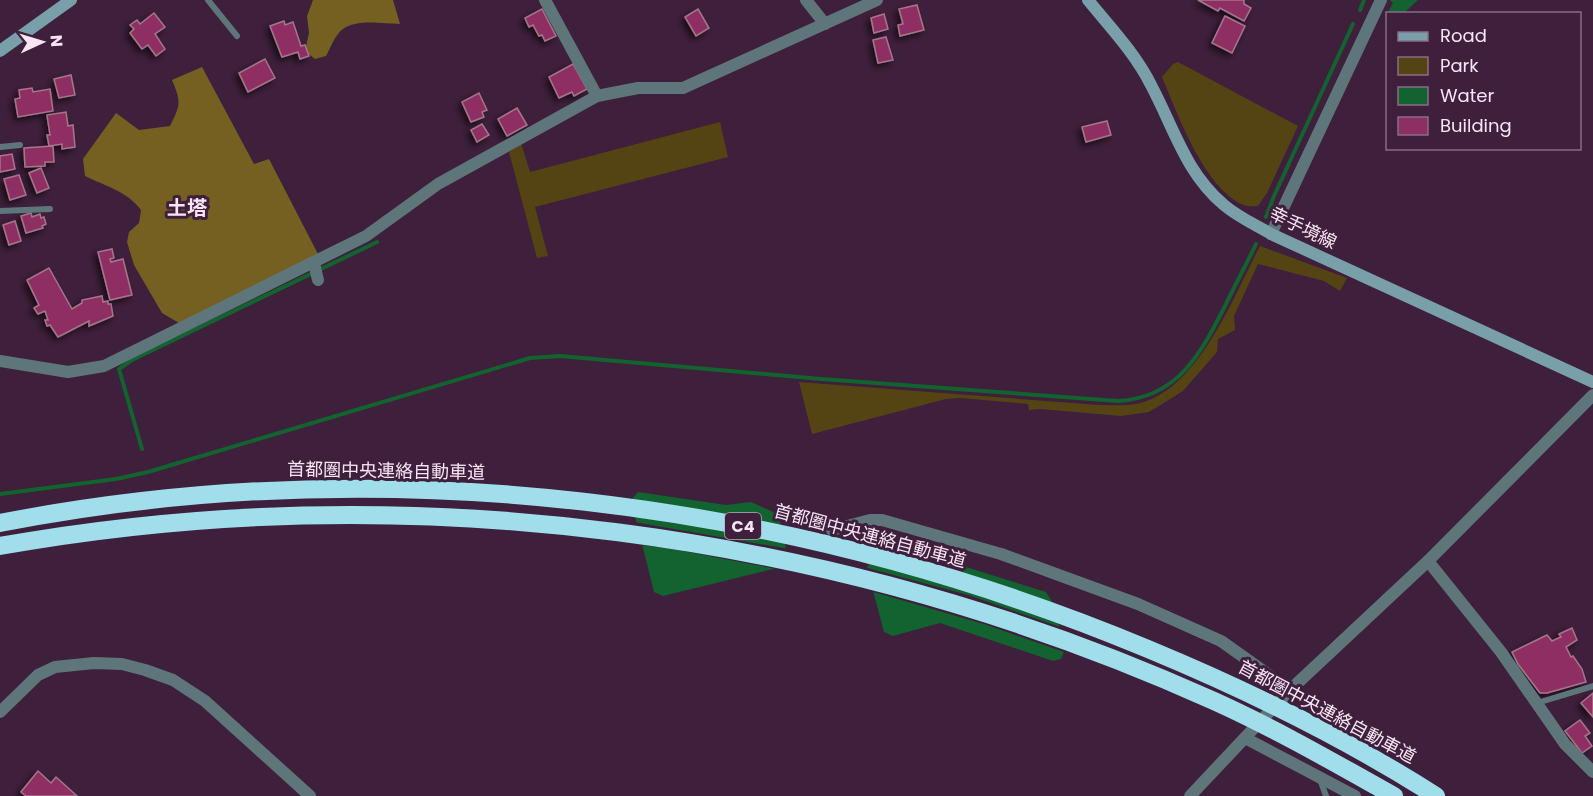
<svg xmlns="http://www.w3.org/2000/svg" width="1593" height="796" viewBox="0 0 1593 796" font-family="Poppins,'Noto Sans JP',sans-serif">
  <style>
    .green { fill: #544414 }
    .forest { fill: #756022 }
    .water { fill: #12632f }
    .pier { fill: #3e1f3c }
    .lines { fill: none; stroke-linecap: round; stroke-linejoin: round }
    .stream { stroke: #12632f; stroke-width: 4 }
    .building { fill: #8e2f63; stroke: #a5768b; stroke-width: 1.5; filter: url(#shadow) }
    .service { stroke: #5e767b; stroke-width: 6 }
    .minor { stroke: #5e767b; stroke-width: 12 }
    .secondary { stroke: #79a0a8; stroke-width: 12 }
    .motorway-bridge { stroke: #9fdeea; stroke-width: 18 }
    .labels { text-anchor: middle; stroke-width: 6; stroke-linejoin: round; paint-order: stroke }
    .shield { fill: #3e1f3c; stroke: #c0a9be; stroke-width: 1.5 }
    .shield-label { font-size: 16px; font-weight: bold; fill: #f8e4f5 }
    .street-label { font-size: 18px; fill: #f8e4f5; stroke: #3e1f3c }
    .neighbourhood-label { font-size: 20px; font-weight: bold; fill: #f8e4f5; stroke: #3e1f3c }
  </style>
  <defs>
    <filter id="shadow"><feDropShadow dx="-3.5" dy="3.5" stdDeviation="3" flood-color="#0009"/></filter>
  </defs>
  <rect width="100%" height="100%" fill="#3e1f3c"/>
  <!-- green -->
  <g class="green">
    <path d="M1178 62 1298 126 1267 193 1258 206C1254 206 1248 207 1244 205 1205 190 1177 113 1162 77L1173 64Z"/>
    <polygon points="720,122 728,157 535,207 548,256 537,258 509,152 521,143 530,172"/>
    <path d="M1260 246 1347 278 1340 291 1324 281 1258 264 1234 316 1235 330 1218 339 1217 352 1183 391 1149 412 1121 416 1040 409 1029 410 1028 404 960 398 946 399 812 434 799 382 1099 405C1111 405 1124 406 1136 404 1198 392 1233 297 1260 246Z"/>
  </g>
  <!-- forest -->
  <g class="forest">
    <path d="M313 0H393L400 24C382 24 350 17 338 34 333 40 330 49 326 56L315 59 305 51 309 33 307 16Z"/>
    <path d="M202 67 254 164 269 159 319 256 179 323 162 313 134 265 127 242 129 232 139 223 141 210C127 191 105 186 85 176L83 159 116 113 139 130 170 126C181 104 181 102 172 80Z"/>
  </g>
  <!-- water -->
  <g class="water">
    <polygon points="1390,0 1418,0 1404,13 1388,14 1387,18 1386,16 1393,3"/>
    <polygon points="638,492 726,505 751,502 778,514 790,565 663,596 654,592 631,500"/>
    <polygon points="900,552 927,570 959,575 966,567 1046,592 1051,600 1066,647 1061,659 1053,661 940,623 893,636 884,632 867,568 871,560"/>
  </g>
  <!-- pier -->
  <g class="pier">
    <polygon points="634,522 789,549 793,565 782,570 667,548 639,545"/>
    <polygon points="864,567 968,595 1063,628 1069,648 1067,653 984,624 870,591"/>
  </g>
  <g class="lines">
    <!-- stream -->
    <g class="stream">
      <polyline points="1360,10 1364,0"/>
      <polyline points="1266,217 1274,196 1353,24"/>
      <polyline points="142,449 119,369 132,360 377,242"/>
      <path d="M0 494 116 479 148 472 530 358 560 356 821 379 1118 401C1178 398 1201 353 1225 306 1235 285 1246 265 1256 244"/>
    </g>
  </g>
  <!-- building -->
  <g class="building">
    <polygon points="1198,0 1244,0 1244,4 1251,8 1244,21 1220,8 1218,11"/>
    <polygon points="917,5 924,30 900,36 898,25 903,24 899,9"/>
    <polygon points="542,9 556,36 545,41 542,35 539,36 533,25 529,27 525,18"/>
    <polygon points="698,9 709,28 696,36 685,17"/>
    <polygon points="154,13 165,27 155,34 165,49 156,56 148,45 142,49 130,33 134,29 130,25 137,20 140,24"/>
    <polygon points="884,14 888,29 874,33 871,18"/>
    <polygon points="1225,16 1245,26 1232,53 1212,43"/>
    <polygon points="284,21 285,25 293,22 301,46 305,45 309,56 300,59 298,52 282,57 270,26"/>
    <polygon points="886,37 893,60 878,63 873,40"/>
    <polygon points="265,59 275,78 248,92 239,73"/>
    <polygon points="573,64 587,89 574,96 572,92 559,98 549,77"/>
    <polygon points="71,75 75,95 59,98 54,79"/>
    <polygon points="32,88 33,92 50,89 53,111 18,117 15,99 20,98 19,90"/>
    <polygon points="479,93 487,110 482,112 484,117 471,122 462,102"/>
    <polygon points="517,108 527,125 507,136 498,119"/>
    <polygon points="66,112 68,126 73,125 75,147 62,149 62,144 49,146 47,135 50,135 47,115"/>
    <polygon points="1107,121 1111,135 1086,142 1082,127"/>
    <polygon points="482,124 489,135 477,142 471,130"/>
    <polygon points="53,146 54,162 45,162 45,166 25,167 24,148"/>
    <polygon points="12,154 15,169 0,172 0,156"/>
    <polygon points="41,168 49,188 37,193 29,173"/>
    <polygon points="19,175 26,195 10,200 4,179"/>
    <polygon points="31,213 32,217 40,214 41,218 44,217 46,224 42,226 43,228 26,233 21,216"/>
    <polygon points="15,221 21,241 9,245 3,225"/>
    <polygon points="112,249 114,258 110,259 111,262 123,259 132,295 110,300 98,252"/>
    <polygon points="49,268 72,309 82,303 82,300 102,296 103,302 108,301 108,304 111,304 113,316 89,326 89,321 58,337 50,325 47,326 45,320 48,320 45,311 38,314 34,308 39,305 27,280"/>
    <polygon points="1572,628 1577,640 1566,647 1571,657 1573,656 1582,669 1586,682 1547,693 1540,693 1518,664 1512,652 1547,635 1552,641 1561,637 1559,634"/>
    <polygon points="1593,693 1593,717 1581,703"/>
    <polygon points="1580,720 1590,733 1585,736 1592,746 1582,753 1565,731"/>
    <polygon points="38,771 51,783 56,777 77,796 26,796 21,792"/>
  </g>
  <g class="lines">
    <!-- service -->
    <g class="service">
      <polyline points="208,0 237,36"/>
      <polyline points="0,147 20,145"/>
      <polyline points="0,211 50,209"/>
      <polyline points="1537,703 1593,686"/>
      <polyline points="1320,779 1326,796"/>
    </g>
    <!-- minor -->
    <g class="minor">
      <polyline points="545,0 597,96"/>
      <polyline points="806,0 825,24"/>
      <polyline points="1271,234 1381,0"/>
      <polyline points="314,263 318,280"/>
      <polyline points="0,361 68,372 104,366 366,236 438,184 597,96 638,88 683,88 877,0"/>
      <polyline points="832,530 870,520 882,520 1001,554 1138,604 1221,641 1290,690"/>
      <polyline points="1428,561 1501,652 1565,744 1593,772"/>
      <polyline points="0,712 38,675 55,667 94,663 122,664 145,670 173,680 205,701 310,796"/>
      <polyline points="1245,738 1355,796"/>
      <polyline points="1190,796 1290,690 1428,561 1593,395"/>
    </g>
    <!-- secondary -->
    <g class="secondary">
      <path d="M1088 0C1110 27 1135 53 1151 85 1174 128 1185 172 1224 205 1238 217 1256 225 1271 234L1593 382"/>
      <polyline points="0,51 71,0"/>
    </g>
    <!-- motorway-bridge -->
    <g class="motorway-bridge">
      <path d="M0 523C384 448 789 499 1148 649 1247 690 1345 738 1436 796"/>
      <path d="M0 546C408 473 837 531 1214 701 1276 729 1335 763 1394 796"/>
    </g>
  </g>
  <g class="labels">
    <!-- shield labels -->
    <rect class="shield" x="725" y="513" width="36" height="26" rx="4.5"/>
    <g class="shield-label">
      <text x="743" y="532">C4</text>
    </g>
    <!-- street labels -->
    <g class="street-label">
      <text transform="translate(1303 228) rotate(26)" y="6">幸手境線</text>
      <text transform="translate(386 471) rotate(1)" y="6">首都圏中央連絡自動車道</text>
      <text transform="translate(870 536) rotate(15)" y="6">首都圏中央連絡自動車道</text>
      <text transform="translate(1327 712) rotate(28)" y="6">首都圏中央連絡自動車道</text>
    </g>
    <!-- neighbourhood labels -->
    <g class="neighbourhood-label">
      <text x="187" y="215">土塔</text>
    </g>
  </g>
  <!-- legend -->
  <rect x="1386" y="12" width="195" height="138" fill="#3e1f3c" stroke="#886e86" stroke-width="1.5"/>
  <rect x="1398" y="32" width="30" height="9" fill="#79a0a8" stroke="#886e86" stroke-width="1.5"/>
  <text x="1440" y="42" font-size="18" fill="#f8e4f5">Road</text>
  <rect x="1398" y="57" width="30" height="18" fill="#544414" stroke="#886e86" stroke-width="1.5"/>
  <text x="1440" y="72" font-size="18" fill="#f8e4f5">Park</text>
  <rect x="1398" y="87" width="30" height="18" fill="#12632f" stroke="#886e86" stroke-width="1.5"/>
  <text x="1440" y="102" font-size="18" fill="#f8e4f5">Water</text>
  <rect x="1398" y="117" width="30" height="18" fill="#8e2f63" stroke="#886e86" stroke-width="1.5"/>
  <text x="1440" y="132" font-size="18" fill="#f8e4f5">Building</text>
  <!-- north arrow -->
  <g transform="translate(42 42) rotate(86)" stroke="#3e1f3c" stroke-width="4.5" paint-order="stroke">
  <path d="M0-4.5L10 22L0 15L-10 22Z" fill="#f8e4f5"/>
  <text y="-9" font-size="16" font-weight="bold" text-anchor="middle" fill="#f8e4f5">N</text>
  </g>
</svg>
